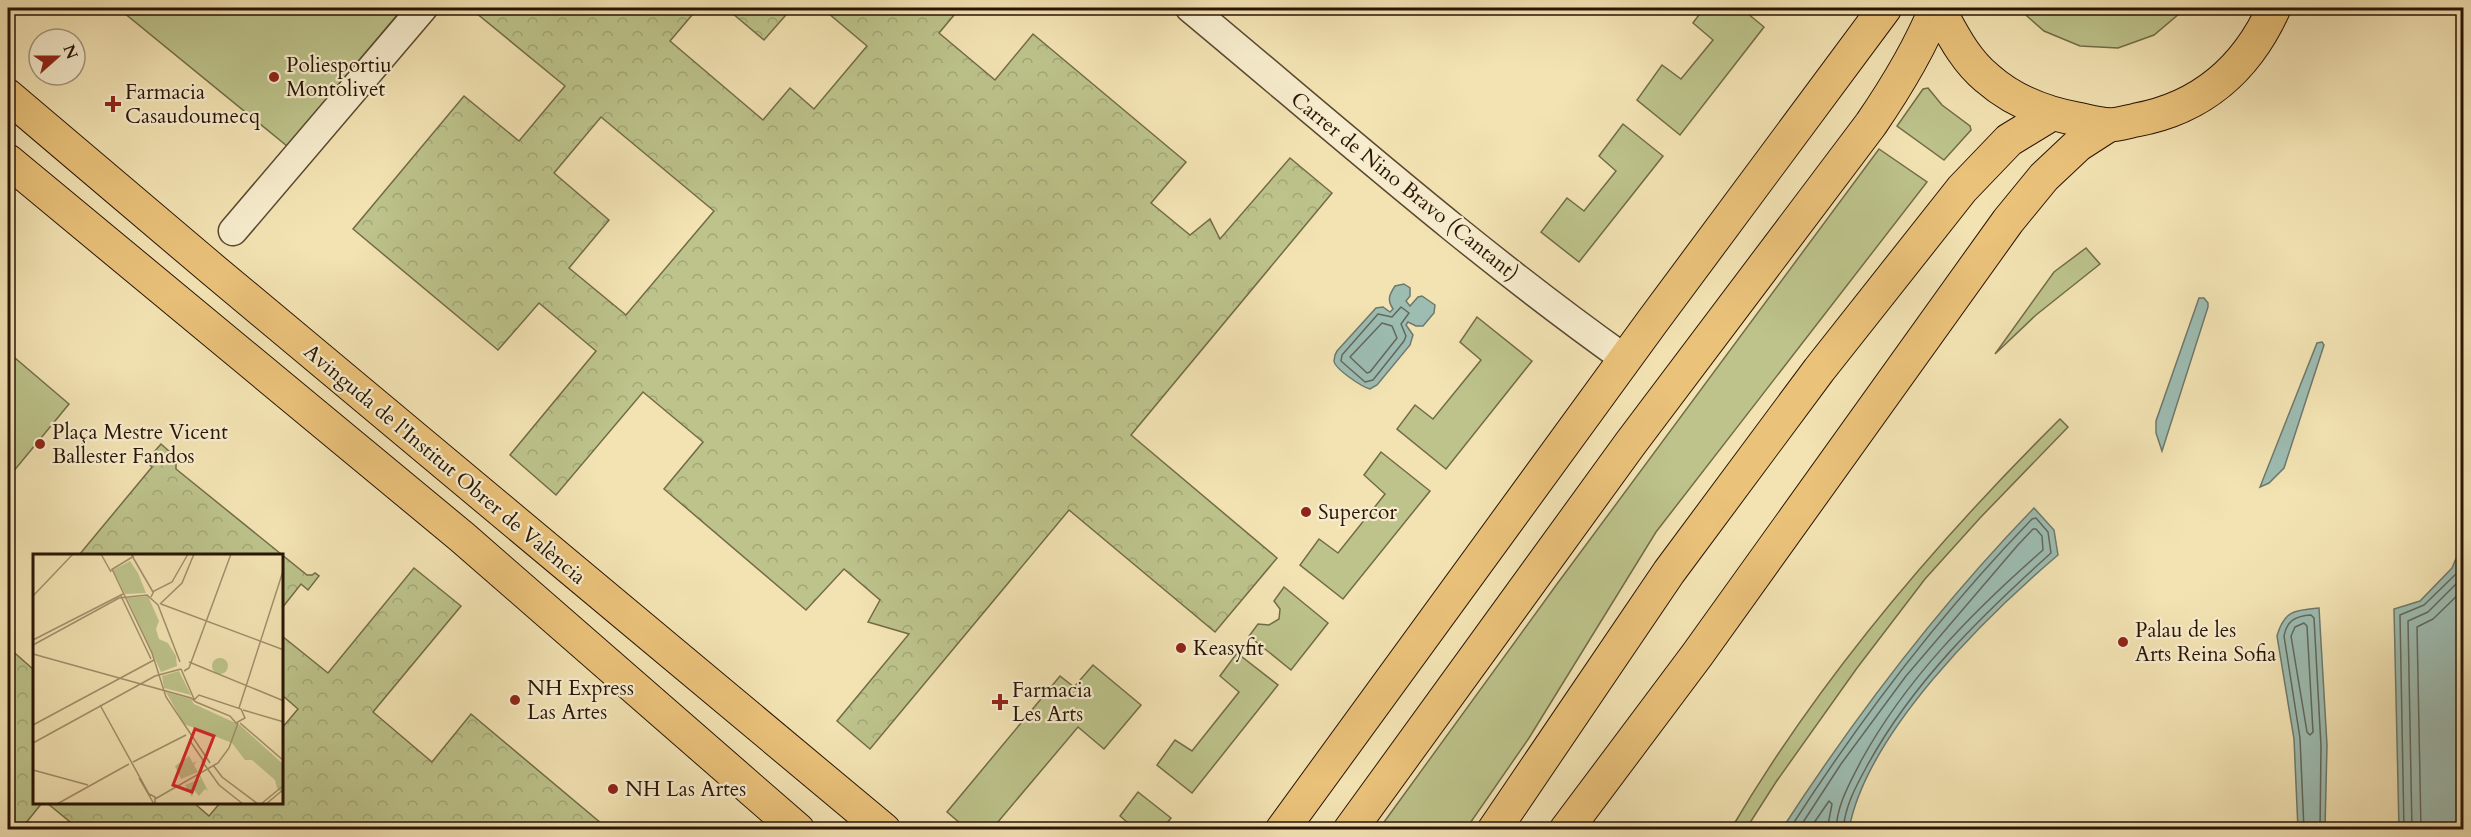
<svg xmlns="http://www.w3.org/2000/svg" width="2471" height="837" viewBox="0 0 2471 837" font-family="Cardo,serif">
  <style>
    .green { fill: #bdc38b; stroke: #726c48; stroke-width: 1.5 }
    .forest { fill: url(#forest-crowns); stroke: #726c48; stroke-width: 1.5; fill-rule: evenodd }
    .water { fill: #9dbdb3; stroke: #6e796d; stroke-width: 1.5 }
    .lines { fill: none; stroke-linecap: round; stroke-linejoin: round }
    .shore { stroke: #62685c; stroke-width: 1.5 }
    .street-casing { stroke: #5b4830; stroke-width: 31 }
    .primary-casing { stroke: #281404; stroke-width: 35 }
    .highway-casing { stroke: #281404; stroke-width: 35 }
    .street { stroke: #f7edce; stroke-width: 28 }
    .primary { stroke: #eac27a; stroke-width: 33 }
    .highway { stroke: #eac27a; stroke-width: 33 }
    .poi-dot { fill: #8f2418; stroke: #f7edce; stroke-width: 2 }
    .labels { text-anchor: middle; stroke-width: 4.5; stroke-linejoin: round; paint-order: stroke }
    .poi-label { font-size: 21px; fill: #281404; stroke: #f7edce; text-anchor: start }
    .street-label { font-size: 21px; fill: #281404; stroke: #f7edce }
    .inset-road { fill: none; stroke: #a2906d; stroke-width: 1.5 }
    .view { fill: #d62828; fill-opacity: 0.15; stroke: #d62828; stroke-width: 3 }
    .inset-edge { fill: none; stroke: #281404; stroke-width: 3 }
  </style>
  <defs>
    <pattern id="forest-crowns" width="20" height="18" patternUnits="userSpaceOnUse" patternTransform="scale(1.5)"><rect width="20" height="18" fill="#bdc38b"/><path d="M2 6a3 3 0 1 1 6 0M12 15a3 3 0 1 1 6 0" fill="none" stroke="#a2a776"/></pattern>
  </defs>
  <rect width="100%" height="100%" fill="#f3e3b3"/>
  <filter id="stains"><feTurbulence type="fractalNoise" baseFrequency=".00333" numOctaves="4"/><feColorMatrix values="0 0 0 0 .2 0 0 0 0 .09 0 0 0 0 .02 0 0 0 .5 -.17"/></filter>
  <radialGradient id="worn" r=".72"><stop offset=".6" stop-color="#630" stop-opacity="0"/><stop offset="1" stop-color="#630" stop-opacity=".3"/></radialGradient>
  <!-- green -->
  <g class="green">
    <polygon points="118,8 403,8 287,146"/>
    <polygon points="1704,8 1741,8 1764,27 1680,135 1637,100 1662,65 1681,79 1713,40 1693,23"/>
    <polygon points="2018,8 2186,8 2154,35 2118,48 2080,46 2044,31"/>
    <polygon points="1928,88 1942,105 1970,126 1971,130 1944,160 1897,126 1923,89"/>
    <polygon points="1623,124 1663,156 1579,262 1541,232 1567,198 1584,211 1616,171 1599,156"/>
    <polygon points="1879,149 1927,182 1656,532 1529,738 1466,829 1379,829 1557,584"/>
    <polygon points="2086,248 2100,264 2036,315 1995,354 2054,272"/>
    <polygon points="1477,317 1532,361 1446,469 1397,429 1415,405 1433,419 1481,360 1460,342"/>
    <polygon points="8,352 69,404 8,478"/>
    <path d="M2060 419 2068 427 1980 518 1925 579 1857 668 1776 782 1746 829H1731C1819 679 1936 542 2060 419Z"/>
    <polygon points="1381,452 1430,491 1343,599 1300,565 1319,539 1338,553 1385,494 1364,475"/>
    <polygon points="1284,587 1328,623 1291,670 1249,636 1258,624 1269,625 1279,619 1280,609 1274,601"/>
    <polygon points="1237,653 1278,685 1192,793 1157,765 1175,740 1192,751 1239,692 1220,676"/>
    <polygon points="1093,665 1141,705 1104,749 1078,727 992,829 967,829 947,812 1060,676 1074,687"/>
    <polygon points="1138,792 1171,818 1162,829 1135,829 1120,816"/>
  </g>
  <!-- forest -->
  <g class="forest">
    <path d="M470 8H620L628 14 634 8H698L670 41 763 120 790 88 814 109 867 46 822 8H960L939 33 995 80 1033 34 1186 162 1151 203 1190 235 1210 219 1220 239 1290 158 1332 193 1131 435 1277 558 1215 632 1069 510 870 749 837 721 909 634 868 622 880 600 844 569 806 610 664 489 703 442 643 392 556 495 510 455 596 351 539 303 498 350 353 229 464 96 519 141 565 86ZM601 117 714 211 626 315 569 268 609 220 554 173Z"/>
    <polygon points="726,8 792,8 764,40"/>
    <polygon points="161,444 179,460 176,464 176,469 307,575 312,575 315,573 319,576 308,590 301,584 282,608 282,555 79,555 152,467 146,461"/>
    <polygon points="414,568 461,606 373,712 432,762 471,714 608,829 80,830 47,803 194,803 209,816 220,803 282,802 282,728 298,709 282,695 282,636 328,673"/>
    <polygon points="8,647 34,670 34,802 42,803 21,829 8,829"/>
  </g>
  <!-- water -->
  <g class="water">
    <path d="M1404 284 1410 288V296L1406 301 1410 306 1418 297 1422 296 1435 305 1434 313 1423 326H1416L1408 322 1406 325 1413 335 1410 345 1377 385 1370 389C1362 387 1335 369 1334 361 1334 357 1335 354 1337 351L1376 308 1383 307 1390 312 1393 309C1387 300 1389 295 1395 286Z"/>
    <polygon points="2199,298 2204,298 2208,303 2208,307 2162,451 2156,433 2156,421"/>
    <polygon points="2322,342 2324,345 2284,468 2269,483 2260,487 2317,343"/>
    <path d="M2034 508 2054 530 2058 555C1985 617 1867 733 1849 829H1782C1856 715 1939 606 2034 508Z"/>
    <polygon points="2463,542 2463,829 2399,829 2394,609 2420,601 2452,568"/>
    <path d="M2319 608 2327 745 2325 829H2298L2294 739 2277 636C2284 610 2296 610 2319 608Z"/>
  </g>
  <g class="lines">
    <!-- shore -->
    <g class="shore">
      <polygon points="1401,307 1409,313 1401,324 1406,336 1404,341 1373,380 1365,382 1341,361 1342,355 1378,314 1392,317"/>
      <polygon points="1382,323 1392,326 1397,338 1370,372 1367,373 1350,357"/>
      <polygon points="2304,623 2307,626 2313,732 2310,735 2307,732 2291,636 2295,627"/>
      <path d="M1789 830C1860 719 1941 613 2032 519L2036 518 2048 532 2051 553C1981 616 1913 682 1867 766 1856 786 1845 806 1843 830"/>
      <path d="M1798 830 1841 764 1906 676 2017 546 2033 529H2036L2042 536 2043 550C1973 611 1906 679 1861 761 1850 783 1837 804 1836 830"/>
      <polyline points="1809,830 1829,801 1832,804 1827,830"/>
      <path d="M2304 830 2300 738 2284 636C2287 620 2296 616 2311 615L2314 618 2321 746 2320 830"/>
      <polyline points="2404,830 2400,615 2424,605 2457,573 2464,558"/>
      <polyline points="2412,830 2408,621 2428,612 2464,576"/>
      <polyline points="2421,830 2417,627 2433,619 2464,589"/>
    </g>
    <defs>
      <g id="street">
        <path d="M1190 8C1333 127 1473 251 1625 359"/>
        <polyline points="233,231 423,8"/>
      </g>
      <g id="primary">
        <path d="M1938 8C1952 33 1964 59 1987 78 2013 101 2044 113 2077 119 2087 121 2098 124 2109 125 2117 125 2127 122 2136 120 2202 108 2247 68 2274 8"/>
        <polyline points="8,96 212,269 884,830"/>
        <polyline points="8,161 462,537 798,830"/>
        <polyline points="1282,830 1652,322 1885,8"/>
        <polyline points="1566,830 1697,655 2008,221 2044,177 2078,145 2109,125"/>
      </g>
      <g id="highway">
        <path d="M1350 830 1630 444 1871 124C1897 86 1919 50 1936 8"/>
        <polyline points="1494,830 1669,572 1819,370 1962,189 2009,140 2050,115"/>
      </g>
    </defs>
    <!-- street casing -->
    <use href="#street" class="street-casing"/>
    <!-- primary casing -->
    <use href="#primary" class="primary-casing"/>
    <!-- highway casing -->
    <use href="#highway" class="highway-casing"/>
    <!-- street -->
    <use href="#street" class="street"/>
    <!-- primary -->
    <use href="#primary" class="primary"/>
    <!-- highway -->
    <use href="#highway" class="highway"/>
  </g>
  <!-- markers -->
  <g class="poi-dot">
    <circle cx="274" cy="77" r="6"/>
    <path d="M110 95h6v6h6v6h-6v6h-6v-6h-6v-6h6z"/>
    <circle cx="40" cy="444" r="6"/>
    <circle cx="1306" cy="512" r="6"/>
    <circle cx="2123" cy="642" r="6"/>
    <circle cx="1181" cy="648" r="6"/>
    <circle cx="515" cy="700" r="6"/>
    <path d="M997 693h6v6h6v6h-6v6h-6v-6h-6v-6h6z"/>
    <circle cx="613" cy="789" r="6"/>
  </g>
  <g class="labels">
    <!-- poi labels -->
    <g class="poi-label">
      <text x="286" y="72">Poliesportiu<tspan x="286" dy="24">Montolivet</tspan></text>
      <text x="125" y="99">Farmacia<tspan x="125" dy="24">Casaudoumecq</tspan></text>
      <text x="52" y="439">Plaça Mestre Vicent<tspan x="52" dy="24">Ballester Fandos</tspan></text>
      <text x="1318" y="519">Supercor</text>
      <text x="2135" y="637">Palau de les<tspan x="2135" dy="24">Arts Reina Sofia</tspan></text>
      <text x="1193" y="655">Keasyfit</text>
      <text x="527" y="695">NH Express<tspan x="527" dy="24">Las Artes</tspan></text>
      <text x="1012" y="697">Farmacia<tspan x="1012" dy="24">Les Arts</tspan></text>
      <text x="625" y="796">NH Las Artes</text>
    </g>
    <!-- street labels -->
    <g class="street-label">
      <text transform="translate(1405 186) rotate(39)" y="7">Carrer de Nino Bravo (Cantant)</text>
      <text transform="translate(445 464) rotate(40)" y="7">Avinguda de l'Institut Obrer de València</text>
    </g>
  </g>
  <!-- overview -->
  <g transform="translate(33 554)">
    <rect width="250" height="250" fill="#f3e3b3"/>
    <path d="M179 112a8 8 0 1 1 16 0a8 8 0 1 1-16 0Z" fill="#bdc38b"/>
    <path d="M97 7 105 19 113 39 92 40 80 16ZM115 42 126 67 123 75 126 85 135 89 143 102 144 112 128 118 94 44ZM146 117 158 141 131 134 129 122ZM133 138 158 145 161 150 207 171 250 210V240L244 234 242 226 219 206H212L199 189 151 170ZM156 202 160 209 164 207 161 211 165 218 148 225 142 212ZM167 221 175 237 172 235 166 242 161 236 159 243 152 231 167 225Z" fill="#bdc38b"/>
    <path class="inset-road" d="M68 0 78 18M98 0 120 38M79 15 119 99 133 143 177 209M78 16 101 2M0 42 40 0M88 42 118 105M118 43 121 37 139 28 155 0M127 50 149 29 161 0M128 50 251 96M0 86 90 40M0 91 86 44 114 41 125 51 147 108M0 100 158 144 163 148 197 162 203 169 212 164 208 155 166 141 161 146M156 108 251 147M148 115 161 145M151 117 156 114 198 0M67 151 116 240 122 243V250M206 154 251 14M210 156 251 168M207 169 251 207M0 171 121 106M157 187 172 209M0 189 122 122 148 115M169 207 186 231 210 250M100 208 153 181M180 211 189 223 225 250M0 216 55 231M106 224 121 250M122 245 185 209 196 194 205 169M24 250 96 210M228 250 251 231M233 250 251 235"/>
    <path class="view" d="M162 175 181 182 159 238 140 231Z"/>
    <rect width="250" height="250" class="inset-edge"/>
  </g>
  <!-- margin -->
  <rect width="2471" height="837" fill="none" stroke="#f3e3b3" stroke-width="30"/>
  <rect x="9" y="9" width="2453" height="819" fill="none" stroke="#281404" stroke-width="3"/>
  <rect x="15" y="15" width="2441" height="807" fill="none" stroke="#281404" stroke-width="1.5"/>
  <!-- north arrow -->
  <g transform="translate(57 57) rotate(69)"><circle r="28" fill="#f7edce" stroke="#a4967d" stroke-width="1.5"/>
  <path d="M0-4.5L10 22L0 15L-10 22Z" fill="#8f2418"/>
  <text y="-9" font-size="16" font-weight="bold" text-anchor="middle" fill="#281404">N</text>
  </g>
  <rect width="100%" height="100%" filter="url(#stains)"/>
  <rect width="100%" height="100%" fill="url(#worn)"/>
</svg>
